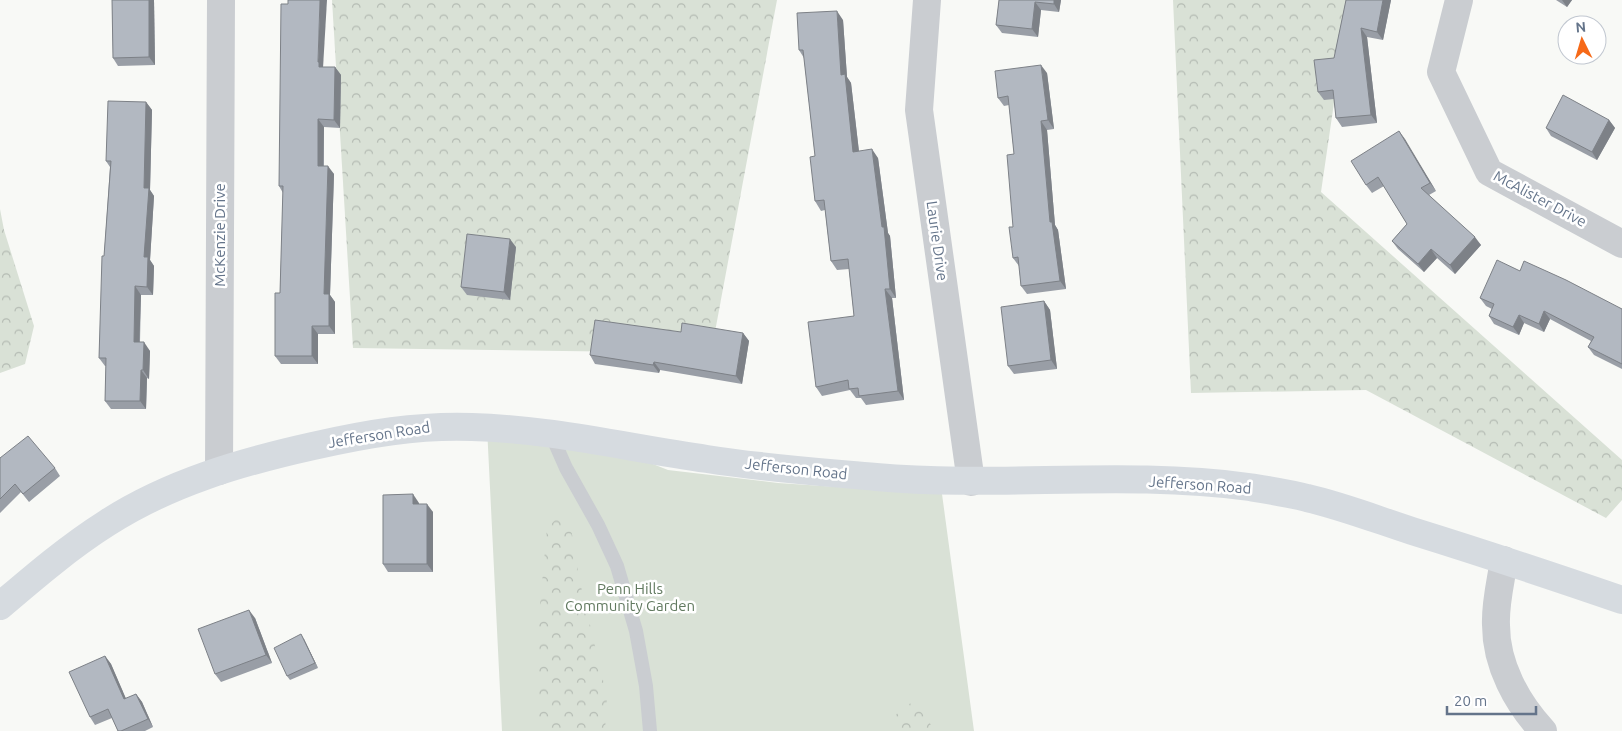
<svg xmlns="http://www.w3.org/2000/svg" width="1622" height="731" viewBox="0 0 1622 731" font-family="Ubuntu,sans-serif">
  <style>
    .green { fill: #d9e1d6 }
    .forest { fill: url(#forest-crowns) }
    .lines { fill: none; stroke-linecap: round; stroke-linejoin: round }
    .lane { stroke: #cacdd1; stroke-width: 14 }
    .street { stroke: #cacdd1; stroke-width: 28 }
    .secondary { stroke: #d6dbe0; stroke-width: 28 }
    .wall { fill: #999ea6 }
    .shaded-wall { fill: #7d8187 }
    .building { fill: #b2b8c1; stroke: #7d8187 }
    .labels { text-anchor: middle; stroke-width: 5; stroke-linejoin: round; paint-order: stroke }
    .street-label { font-size: 15px; fill: #64748a; stroke: #fff }
    .park-label { font-size: 15px; fill: #627a60; stroke: #fff }
  </style>
  <defs>
    <pattern id="forest-crowns" width="20" height="18" patternUnits="userSpaceOnUse" patternTransform="scale(1.25)"><rect width="20" height="18" fill="#d9e1d6"/><path d="M2 6a3 3 0 1 1 6 0M12 15a3 3 0 1 1 6 0" fill="none" stroke="#b4bbb3"/></pattern>
  </defs>
  <rect width="100%" height="100%" fill="#f8f9f6"/>
  <!-- green -->
  <polygon class="green" points="487,427 597,442 668,470 778,483 942,494 974,731 502,731"/>
  <!-- forest -->
  <g class="forest">
    <polygon points="332,0 777,0 711,353 353,348"/>
    <polygon points="1173,0 1349,0 1321,192 1622,460 1622,500 1606,518 1366,390 1191,393"/>
    <polygon points="0,209 4,230 34,326 25,364 0,373"/>
    <polygon points="562,513 571,528 579,578 607,697 605,731 539,731 538,628 547,528"/>
    <polygon points="917,698 934,731 891,731 889,720"/>
  </g>
  <g class="lines">
    <!-- lane -->
    <polyline class="lane" points="551,434 566,468 598,525 617,566 636,631 646,686 650,731"/>
    <!-- street -->
    <g class="street">
      <polyline points="927,0 919,110 971,482"/>
      <polyline points="1459,0 1441,72 1489,172 1622,244"/>
      <polyline points="219,471 221,0"/>
      <path d="M1504 560C1501 581 1495 603 1496 625 1496 665 1517 703 1543 731"/>
    </g>
    <!-- secondary -->
    <path class="secondary" d="M0 606C34 577 69 547 107 523 169 483 241 462 313 446 366 434 417 425 472 427 551 429 629 448 707 459 763 468 820 472 876 477 1000 488 1125 470 1249 487 1268 490 1288 493 1307 498 1342 506 1378 520 1412 531 1483 553 1552 576 1622 600"/>
  </g>
  <!-- wall -->
  <g class="wall">
    <polygon points="112,0 154,0 155,65 118,66 113,58"/>
    <polygon points="999,0 1061,0 1059,12 1041,10 1038,37 1002,33 996,25"/>
    <polygon points="1346,0 1391,0 1383,40 1367,37 1377,123 1342,127 1336,118 1334,99 1324,100 1318,92 1334,58"/>
    <polygon points="1556,0 1572,0 1567,7"/>
    <polygon points="288,4 323,67 335,67 341,75 340,128 324,127 324,166 334,174 330,295 335,302 335,334 318,334 318,364 281,364 275,356 280,293 283,193 279,186"/>
    <polygon points="843,20 847,77 851,83 859,151 878,158 888,233 890,236 896,298 892,298 904,400 866,405 861,398 856,398 850,390 822,396 816,387 854,316 849,269 837,270 831,261 825,210 821,211 815,201 815,156 804,58 799,50"/>
    <polygon points="1047,73 1054,129 1047,130 1055,225 1058,230 1066,289 1027,294 1021,286 1019,266 1013,258 1014,154 1009,105 1004,106 998,98"/>
    <polygon points="146,102 152,110 150,190 154,196 150,260 154,266 153,295 141,295 140,342 150,351 149,379 147,378 146,409 111,409 105,401 106,366 105,366 99,358 104,256 110,167 106,161"/>
    <polygon points="1609,120 1615,128 1597,160 1551,136 1546,128"/>
    <polygon points="1399,131 1436,191 1429,195 1481,245 1455,274 1437,258 1424,272 1398,249 1392,241 1407,224 1384,186 1372,193 1366,185"/>
    <polygon points="516,247 510,300 467,295 461,287"/>
    <polygon points="1520,271 1622,309 1622,369 1594,355 1588,347 1591,341 1550,319 1544,332 1524,323 1519,335 1494,324 1489,316 1492,309 1486,306 1480,298"/>
    <polygon points="1044,301 1050,310 1057,369 1014,374 1008,366"/>
    <polygon points="681,332 743,333 749,341 742,384 660,370 659,373 595,364 590,355"/>
    <polygon points="0,458 55,468 60,476 29,502 21,492 0,513"/>
    <polygon points="419,503 419,504 433,512 433,572 388,572 383,564"/>
    <polygon points="255,618 272,663 221,682 215,674"/>
    <polygon points="304,639 318,668 290,680 287,676"/>
    <polygon points="105,656 111,664 126,699 136,694 142,702 153,727 145,731 118,731 112,718 95,725 90,717"/>
  </g>
  <!-- shaded-wall -->
  <g class="shaded-wall">
    <polygon points="149,0 154,0 155,65 149,57"/>
    <polygon points="320,0 327,0 323,68 319,67 318,62"/>
    <polygon points="1054,0 1061,0 1059,12 1054,4"/>
    <polygon points="1383,0 1391,0 1383,40 1377,32"/>
    <polygon points="1562,0 1572,0 1567,7"/>
    <polygon points="1035,2 1041,10 1038,37 1032,29"/>
    <polygon points="837,11 843,20 847,77 851,83 860,161 853,152 841,75"/>
    <polygon points="1361,28 1367,37 1377,123 1371,115"/>
    <polygon points="1041,65 1047,73 1054,129 1048,120"/>
    <polygon points="335,67 341,75 340,128 334,120"/>
    <polygon points="146,102 152,110 150,190 154,196 150,260 154,266 153,295 147,287 144,257 144,188"/>
    <polygon points="318,119 324,127 323,174 318,166"/>
    <polygon points="1609,120 1615,128 1597,160 1592,152"/>
    <polygon points="1041,121 1047,130 1055,225 1058,230 1066,289 1060,281 1050,222"/>
    <polygon points="1399,131 1405,139 1436,191 1430,183"/>
    <polygon points="872,149 878,158 888,233 890,236 896,298 890,289"/>
    <polygon points="328,166 334,174 330,295 335,302 335,334 329,326 324,294"/>
    <polygon points="1475,237 1481,245 1455,274 1450,265"/>
    <polygon points="510,239 516,247 510,300 504,292"/>
    <polygon points="1431,249 1437,258 1424,272 1418,264"/>
    <polygon points="135,286 141,295 139,350 134,342"/>
    <polygon points="885,289 892,298 904,400 898,391"/>
    <polygon points="1044,301 1050,310 1057,369 1051,360"/>
    <polygon points="1544,311 1550,319 1544,332 1539,324"/>
    <polygon points="1519,315 1524,323 1519,335 1513,327"/>
    <polygon points="312,326 318,334 318,364 312,356"/>
    <polygon points="743,333 749,341 742,384 736,376"/>
    <polygon points="144,342 150,351 149,379 143,370"/>
    <polygon points="654,362 660,370 659,373 653,365"/>
    <polygon points="141,370 147,378 146,409 140,401"/>
    <polygon points="413,494 419,503 419,512 413,504"/>
    <polygon points="427,504 433,512 433,572 427,564"/>
    <polygon points="249,610 255,618 272,663 266,655"/>
    <polygon points="301,634 304,639 318,668 315,663"/>
    <polygon points="105,656 111,664 130,708 124,699"/>
    <polygon points="136,694 142,702 153,727 148,719"/>
  </g>
  <!-- building -->
  <g class="building">
    <polygon points="112,0 149,0 149,57 113,58"/>
    <polygon points="288,0 320,0 318,62 319,62 319,67 335,67 334,120 318,119 318,166 328,166 324,294 329,294 329,326 312,326 312,356 275,356 275,293 280,293 283,186 279,186 281,4 288,4"/>
    <polygon points="999,0 1054,0 1054,4 1035,2 1032,29 996,25"/>
    <polygon points="1346,0 1383,0 1377,32 1361,28 1371,115 1336,118 1333,90 1318,92 1314,60 1334,58"/>
    <polygon points="837,11 841,75 845,74 853,152 872,149 882,227 884,227 890,289 885,289 898,391 859,396 858,388 849,389 848,380 816,387 808,322 854,316 848,259 831,261 824,200 815,201 810,157 815,156 803,50 799,50 797,13"/>
    <polygon points="1041,65 1048,120 1041,121 1050,222 1052,222 1060,281 1021,286 1018,257 1013,258 1009,227 1013,227 1007,155 1014,154 1008,96 998,98 995,71"/>
    <polygon points="1563,95 1609,120 1592,152 1546,128"/>
    <polygon points="108,101 146,102 144,188 149,188 144,257 148,257 147,287 135,286 134,342 144,342 143,370 141,370 140,401 105,401 106,358 99,358 102,256 104,256 111,161 106,161"/>
    <polygon points="1399,131 1430,183 1421,188 1475,237 1450,265 1431,249 1418,264 1392,241 1407,224 1378,177 1366,185 1351,161"/>
    <polygon points="467,234 510,239 504,292 461,287"/>
    <polygon points="1497,260 1520,271 1524,261 1566,280 1622,309 1622,364 1588,347 1594,337 1544,311 1539,324 1519,315 1513,327 1489,316 1494,304 1480,298"/>
    <polygon points="1044,301 1051,360 1008,366 1001,307"/>
    <polygon points="595,320 681,332 682,323 743,333 736,376 654,362 653,365 590,355"/>
    <polygon points="28,436 55,468 23,494 15,484 0,499 0,458"/>
    <polygon points="413,494 413,504 427,504 427,564 383,564 383,495"/>
    <polygon points="249,610 266,655 215,674 198,629"/>
    <polygon points="301,634 315,663 287,676 274,648"/>
    <polygon points="105,656 124,699 136,694 148,719 121,731 118,731 108,709 90,717 69,672"/>
  </g>
  <g class="labels">
    <!-- street labels -->
    <g class="street-label">
      <text transform="translate(1540 199) rotate(28)" y="5">McAlister Drive</text>
      <text transform="translate(220 235) rotate(-90)" y="5">McKenzie Drive</text>
      <text transform="translate(937 241) rotate(82)" y="5">Laurie Drive</text>
      <text transform="translate(379 435) rotate(-9)" y="5">Jefferson Road</text>
      <text transform="translate(796 469) rotate(6)" y="5">Jefferson Road</text>
      <text transform="translate(1200 485) rotate(4)" y="5">Jefferson Road</text>
    </g>
    <!-- park labels -->
    <g class="park-label">
      <text x="630" y="594">Penn Hills<tspan x="630" dy="17">Community Garden</tspan></text>
    </g>
  </g>
  <!-- north arrow -->
  <g transform="translate(1582 40) rotate(355)"><circle r="24" fill="#ffffff" stroke="#c1c7d0"/>
  <path d="M0-4L9 19L0 12L-9 19Z" fill="#f66918"/>
  <text y="-8" font-size="14" font-weight="bold" text-anchor="middle" fill="#64748a">N</text>
  </g>
  <!-- scale -->
  <path d="M1447 706v8h89v-8" fill="none" stroke="#64748a" stroke-width="2.5"/>
  <text x="1454" y="706" font-size="15" fill="#64748a" stroke="#ffffff" stroke-width="4" paint-order="stroke">20 m</text>
</svg>
